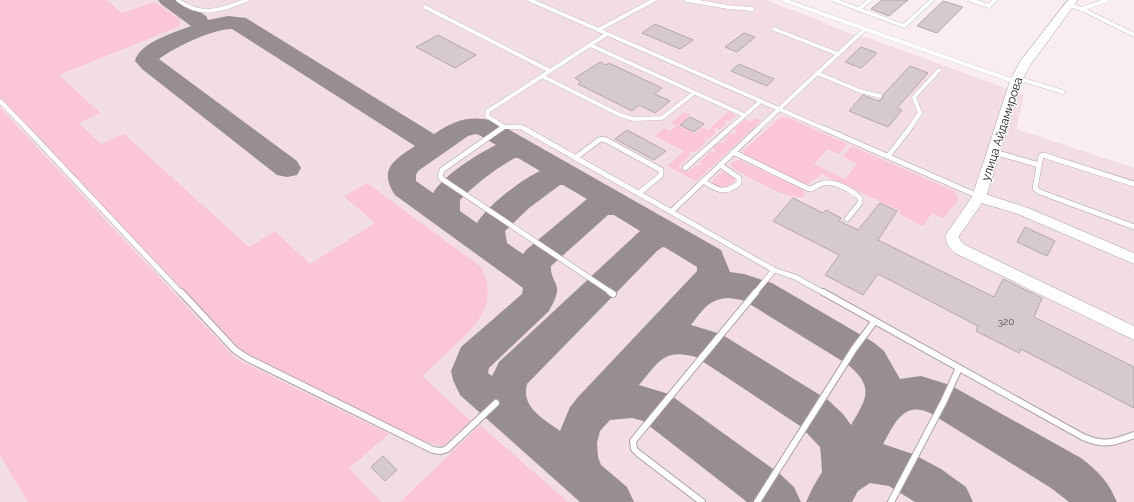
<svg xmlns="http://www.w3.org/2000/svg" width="1134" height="502" viewBox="0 0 1134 502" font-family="Raleway,sans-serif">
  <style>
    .built { fill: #f2dde5 }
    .green { fill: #fbc5da }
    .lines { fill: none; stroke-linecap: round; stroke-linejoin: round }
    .taxiway { fill: #988e92; fill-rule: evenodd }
    .building { fill: #d6cacf; stroke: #b4a8ac }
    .service-far2-casing { stroke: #aba0a4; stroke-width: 4.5 }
    .service-far1-casing { stroke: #aba0a4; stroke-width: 6 }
    .service-casing { stroke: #aba0a4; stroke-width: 8 }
    .tertiary-casing { stroke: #aba0a4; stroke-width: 1 }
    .secondary-casing { stroke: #aba0a4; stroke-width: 1 }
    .service-far2 { stroke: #fff; stroke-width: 4 }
    .service-far1 { stroke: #fff; stroke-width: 5 }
    .service { stroke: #fff; stroke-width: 6 }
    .tertiary { fill: #fff; fill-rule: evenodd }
    .secondary { fill: #fff; fill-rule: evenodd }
    .labels { text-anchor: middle; stroke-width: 3; stroke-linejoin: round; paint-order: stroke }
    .number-label { font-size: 10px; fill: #4a4346 }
    .street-label { font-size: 12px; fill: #1b1618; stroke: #fefefe }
  </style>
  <rect width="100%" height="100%" fill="#faedf2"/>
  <!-- built -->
  <polygon class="built" points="0,0 765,0 806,15 861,38 866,37 1024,95 1016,129 1134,168 1134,502 0,502"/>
  <!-- green -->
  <g class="green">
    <path d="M0 0H106L122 13 151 3H156L180 19V26L59 75 100 113 79 123 101 144 124 134 249 247 275 231 310 264 375 223 344 196 367 183 481 267C499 302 478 324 454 346 443 356 433 366 422 376L471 421 443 446 417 440 305 386 239 350 0 98Z"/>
    <polygon points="0,108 236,359 389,434 349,468 381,502 28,502 0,455"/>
    <polygon points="729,111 736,116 729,121 727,120 724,122 726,124 719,130 716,128 714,131 716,133 708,139 705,138 703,140 706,142 695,152 692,151 689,153 690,155 678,167 688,172 696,165 699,166 702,164 699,162 710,152 713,153 716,151 713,148 721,142 724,143 727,140 724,139 731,133 735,134 737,131 734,129 745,119 752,122 756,118 761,121 696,181 667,166 684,151 655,136 664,128 670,131 676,126 671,123 684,112 690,115 679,126 695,133 702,128 708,130"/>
    <polygon points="781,117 789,118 847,144 839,154 828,149 814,164 845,179 857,164 843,156 852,146 954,191 958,197 958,200 944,218 932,213 923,226 899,214 900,211 822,174 808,184 800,183 746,157 744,153 744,150"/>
    <path d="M739 160 803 189 805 194 803 197C786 200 750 177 734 169L730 165 732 162Z"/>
    <polygon points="723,172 731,173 735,177 735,181 725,189 713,185 712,182 714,178"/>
    <polygon points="480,425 568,502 400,502"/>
  </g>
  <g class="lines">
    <!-- taxiway -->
    <path class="taxiway" d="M158 0H182L206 16 208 20 228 16 246 18 434 134C455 120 469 115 494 121L721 250 730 272 744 274 772 283 873 342 884 351 900 379 921 376 950 385 1081 458C1099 472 1108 481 1117 502H1069L1051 488 930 413C903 400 894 425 883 444L913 454 941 469 966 487 973 502H915L889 486 870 483 858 491 852 502H806L813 487 822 472 821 456 820 447 800 426 696 357C663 348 659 362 639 385L669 394 780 474 794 487 801 502H747L643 421 632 418 610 420 600 431 597 443 598 457 601 465 627 487 634 502H580L460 395 453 380 451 371 461 347 522 294 523 288 395 195C378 169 394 160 415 146L232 29C213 29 175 47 159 59L297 161 301 168 297 175 287 177 277 175 142 69 135 61C139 43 175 32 191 26L161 4ZM475 134 479 135 496 145C477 154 444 175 433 193L416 181V175L418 171 468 136ZM515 158H518L540 171C521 180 488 205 477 223L460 211V200C476 184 495 169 515 158ZM560 185H563L587 199 526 250 523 254 507 243 505 231 529 208ZM608 215H614L640 231 499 362 492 376 488 373 489 368 549 311C552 305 558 296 557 288 556 281 550 276 551 266ZM663 247 666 248 697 267V271L578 397 570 407 560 431C543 418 521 408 527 384L657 251ZM729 298 742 300 748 303 847 364C875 387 867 398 851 425L843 414 828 400 721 334 691 325C703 310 708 299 729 298Z"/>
  </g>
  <!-- building -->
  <g class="building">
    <polygon points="882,0 908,0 889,16 871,9"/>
    <polygon points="943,1 963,7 937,33 917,26"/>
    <polygon points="655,24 693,40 680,49 642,33"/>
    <polygon points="744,33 755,37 737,52 725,47"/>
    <polygon points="438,35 476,55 455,68 416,47"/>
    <polygon points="861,47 877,53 861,68 845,62"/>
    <polygon points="600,62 606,65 609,63 662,88 655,94 670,101 655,113 639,105 632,111 578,84 581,82 575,78"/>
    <polygon points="739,64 774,79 767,86 731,71"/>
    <polygon points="910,66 928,73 897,108 902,110 888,127 849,111 863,95 878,101 882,99 883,95"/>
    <polygon points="690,117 704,124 694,132 680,125"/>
    <polygon points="627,130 666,151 654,160 615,139"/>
    <polygon points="793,198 823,213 826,210 841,218 839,221 858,230 880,203 897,211 878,240 994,297 1003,279 1042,298 1034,317 1134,367 1134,408 1021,349 1019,353 976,331 978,326 878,274 863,295 825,275 839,255 773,221"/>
    <polygon points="1025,227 1055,241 1047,256 1017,242"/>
    <polygon points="383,456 397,470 385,481 371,467"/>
  </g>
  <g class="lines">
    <defs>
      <g id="service-far2">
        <path d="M178 0C201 18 222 10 247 0"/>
        <polyline points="530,0 779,109 865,29 1016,82"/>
        <polyline points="687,0 728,7 752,9"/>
        <polyline points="784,0 865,29"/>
        <polyline points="834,0 904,26 932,0"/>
        <polyline points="971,0 989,6 995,0"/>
        <polyline points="1069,5 1082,9 1134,35"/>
        <polyline points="425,7 550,71"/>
        <polyline points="859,9 870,0"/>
        <polyline points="1082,9 1107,0"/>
        <polyline points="774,29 838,54"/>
        <polyline points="598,30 654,0"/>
        <polyline points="590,45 744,115"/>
        <polyline points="817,73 860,91 880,96"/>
        <polyline points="542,76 620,115 634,119 662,118 694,93"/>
        <polyline points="1017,78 1063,92"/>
        <polyline points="0,101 27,129"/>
        <polyline points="501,129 504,127"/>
        <polyline points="525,129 521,127 504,127 487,116 488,111 607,34"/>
        <polyline points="729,129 761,101"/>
        <polyline points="758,129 779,109 825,129"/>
        <polyline points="909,129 920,113 914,97 939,70"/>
      </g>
      <g id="service-far1">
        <polyline points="26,128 181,293"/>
        <polyline points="502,128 442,170 440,176 442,179 612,293"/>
        <polyline points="523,128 774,270 795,277 824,293"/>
        <polyline points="823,128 978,196"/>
        <path d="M733 152 809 189C814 189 816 185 821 184 833 179 851 190 860 198V203L847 219"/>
        <polyline points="994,152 1039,165"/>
        <polyline points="888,156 910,128"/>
        <polyline points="575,158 599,140 604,139 661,170 661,175 639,193"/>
        <polyline points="685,168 730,128"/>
        <path d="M703 181C717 190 725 195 739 183V178L720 165"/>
        <polyline points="1134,184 1043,155 1041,156 1035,188 1040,192 1134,227"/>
        <polyline points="672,211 759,128"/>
        <polyline points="755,293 774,270"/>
      </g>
      <g id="service">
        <polyline points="181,292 235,350 247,358 433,450 441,451 447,449 496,403"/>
        <polyline points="610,292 613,294"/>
        <path d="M823 292 1083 437C1104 446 1113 443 1134 435"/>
        <polyline points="702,502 638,453 634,449 633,441 756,292"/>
        <polyline points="757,502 854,349 874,322"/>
        <polyline points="891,502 944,401 959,368"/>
      </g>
      <polygon id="tertiary" points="979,192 1028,208 1134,253 1134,264 1018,214 982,203 959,236 960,240 965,245 1134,326 1134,340 955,253 948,246 945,236 974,194"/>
      <polygon id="secondary" points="1068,0 1078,0 1031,64 1023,78 986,197 984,201 979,202 974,201 972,197 1011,78 1021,60"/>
    </defs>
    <!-- service-far2 casing -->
    <use href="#service-far2" class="service-far2-casing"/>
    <!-- service-far1 casing -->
    <use href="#service-far1" class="service-far1-casing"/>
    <!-- service casing -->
    <use href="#service" class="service-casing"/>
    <!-- tertiary casing -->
    <use href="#tertiary" class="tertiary-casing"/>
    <!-- secondary casing -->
    <use href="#secondary" class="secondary-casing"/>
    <!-- service-far2 -->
    <use href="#service-far2" class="service-far2"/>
    <!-- service-far1 -->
    <use href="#service-far1" class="service-far1"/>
    <!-- service -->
    <use href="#service" class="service"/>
    <!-- tertiary -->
    <use href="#tertiary" class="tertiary"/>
    <!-- secondary -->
    <use href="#secondary" class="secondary"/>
  </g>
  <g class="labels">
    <!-- number labels -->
    <g class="number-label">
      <text x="1006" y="325">320</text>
    </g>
    <!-- street labels -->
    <g class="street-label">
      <text transform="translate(1002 129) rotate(-72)" y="4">улица Айдамирова</text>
    </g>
  </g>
</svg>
